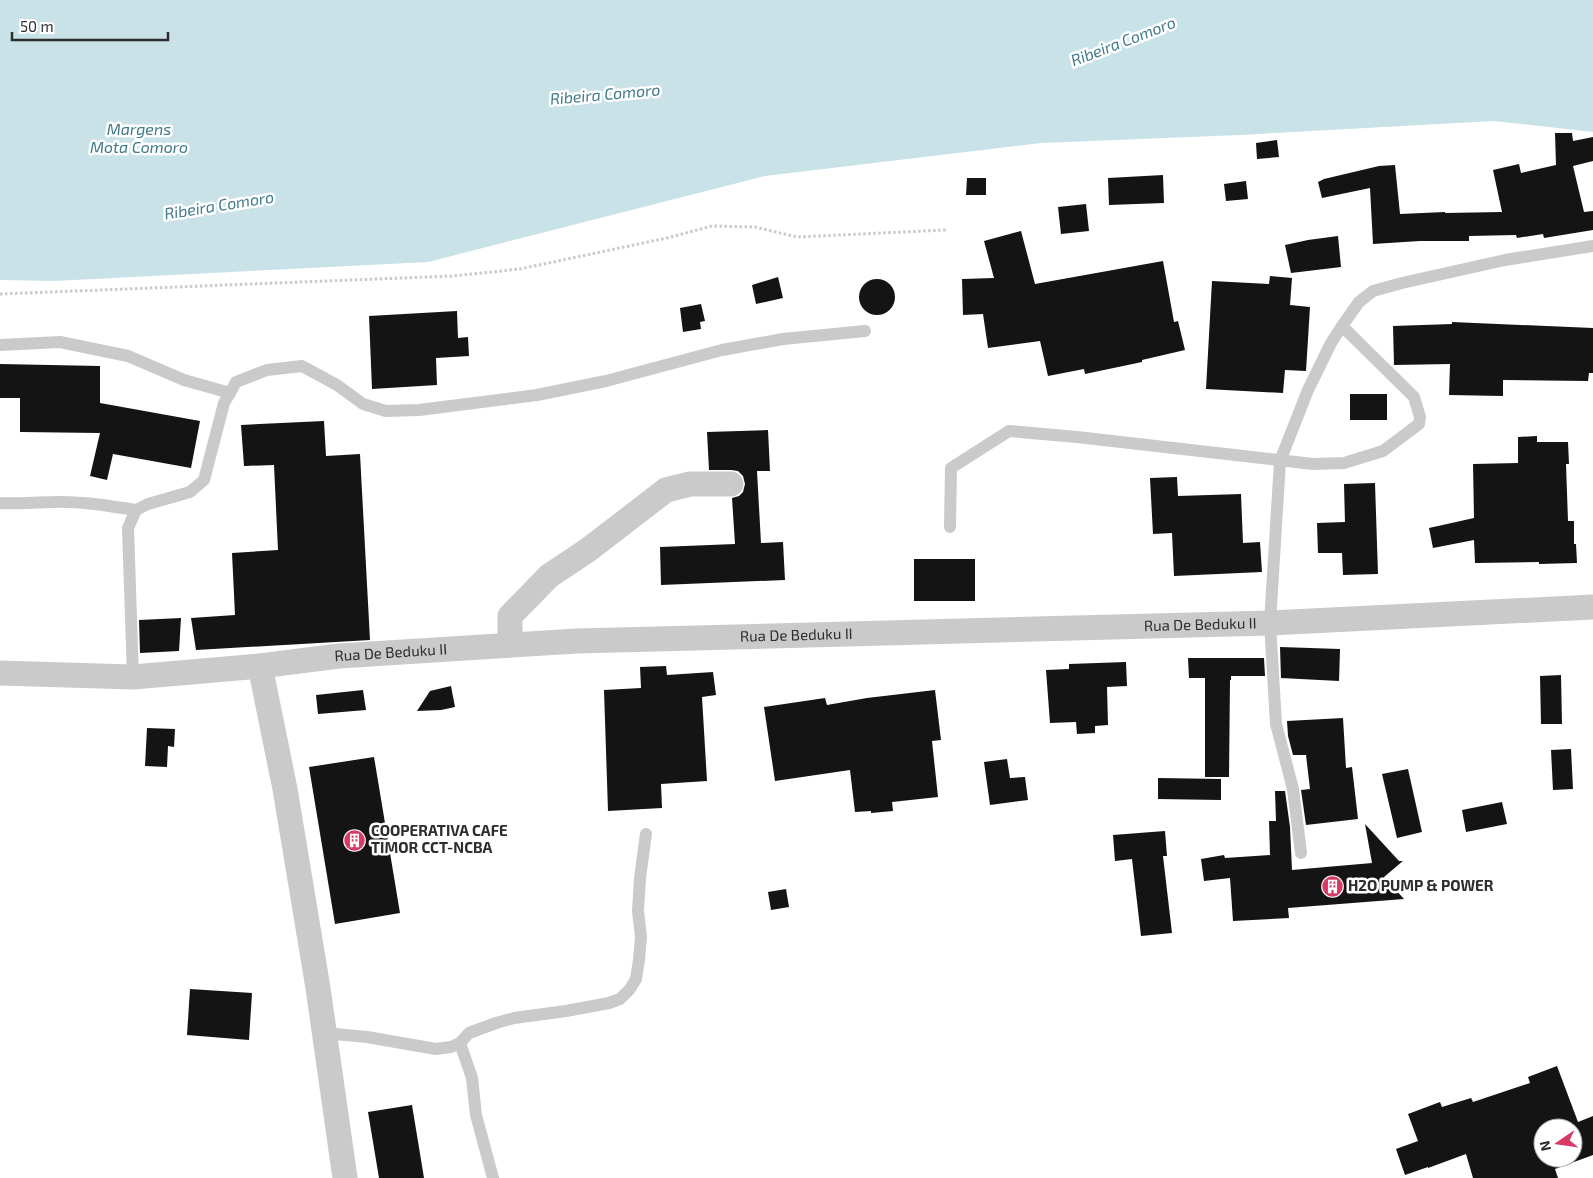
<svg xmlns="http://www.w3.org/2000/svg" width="1593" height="1178" viewBox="0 0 1593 1178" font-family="'Exo 2',sans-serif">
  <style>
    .water { fill: #c8e2e8 }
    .building { fill: #141414; fill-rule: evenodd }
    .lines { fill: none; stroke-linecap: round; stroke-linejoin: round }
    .path { stroke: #cacaca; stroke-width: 3; stroke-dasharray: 2.5 2.5; stroke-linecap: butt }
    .service { stroke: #cacaca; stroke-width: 12 }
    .minor { stroke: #cacaca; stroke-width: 25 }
    .labels { text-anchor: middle; stroke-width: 5; stroke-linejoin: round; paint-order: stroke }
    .street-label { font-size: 15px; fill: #2d2d2d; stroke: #fff }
    .poi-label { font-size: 15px; font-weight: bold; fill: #2d2d2d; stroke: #fff; text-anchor: start }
    .water-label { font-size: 16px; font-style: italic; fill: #417b89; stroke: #fff }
  </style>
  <rect width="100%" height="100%" fill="#fff"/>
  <!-- water -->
  <polygon class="water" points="0,0 1593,0 1593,132 1494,121 1240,135 1041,143 765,176 428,262 54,281 0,280"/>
  <!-- building -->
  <g class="building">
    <polygon points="1555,133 1572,133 1573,141 1593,137 1593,161 1573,166 1584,212 1593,211 1593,230 1544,238 1543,234 1517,238 1516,235 1469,236 1469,241 1420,241 1373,244 1370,188 1322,198 1318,182 1324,179 1379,166 1395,165 1400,214 1445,212 1445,213 1502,212 1493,170 1519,164 1521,173 1556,165"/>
    <polygon points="1277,140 1279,157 1257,159 1256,143"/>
    <polygon points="1163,175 1164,203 1109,205 1108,178"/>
    <polygon points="967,178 986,178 986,195 966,195"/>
    <polygon points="1246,181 1248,199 1226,201 1224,184"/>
    <polygon points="1086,204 1089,231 1061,234 1058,207"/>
    <polygon points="1021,231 1035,284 1163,261 1174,322 1178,321 1185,350 1142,360 1142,362 1085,374 1084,369 1048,376 1040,341 988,348 983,314 963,315 962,279 994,278 984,241"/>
    <polygon points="1338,236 1341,267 1291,273 1285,245 1308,240"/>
    <polygon points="1270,276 1292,278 1290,305 1310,307 1306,371 1285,370 1283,393 1206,389 1212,281 1269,284"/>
    <polygon points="778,277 783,298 756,304 752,285"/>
    <circle cx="877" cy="297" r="18"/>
    <polygon points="701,304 705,321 700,322 701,329 683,332 680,308"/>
    <polygon points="457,311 458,338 468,337 469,356 436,358 437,385 372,389 369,316"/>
    <polygon points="1452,322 1593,328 1593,373 1589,373 1588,381 1503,380 1503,396 1449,395 1450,364 1394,365 1393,326 1452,324"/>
    <polygon points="0,364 100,366 100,403 200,421 191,468 113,454 107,480 90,476 100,433 20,432 20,398 0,398"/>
    <rect x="1350" y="394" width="37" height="26"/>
    <polygon points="324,421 326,456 360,454 370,640 196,650 191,618 235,615 232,553 278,550 274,465 244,466 241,425"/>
    <polygon points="768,430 770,471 757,471 761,543 783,542 785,580 661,585 660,547 735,544 732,498 739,496 743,492 745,484 743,476 738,471 731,470 709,470 707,432"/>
    <polygon points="1537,436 1537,442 1568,442 1569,464 1566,464 1568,521 1574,521 1574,544 1576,544 1577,563 1539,564 1539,562 1475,563 1474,540 1433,548 1429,528 1474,518 1473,464 1518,463 1518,437"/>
    <polygon points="1177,477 1178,496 1241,494 1243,543 1260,542 1262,572 1174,576 1172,533 1153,534 1150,478"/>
    <polygon points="1375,483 1378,574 1343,575 1342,553 1318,553 1317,523 1345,522 1344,484"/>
    <rect x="914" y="559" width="61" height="42"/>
    <polygon points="181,618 179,651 140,653 139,620"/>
    <polygon points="1280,647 1340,649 1339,681 1281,678"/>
    <polygon points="1188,658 1264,658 1265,676 1231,676 1231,680 1230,680 1229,777 1205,777 1205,678 1189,678"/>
    <polygon points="1126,662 1127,686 1107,687 1108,725 1095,726 1095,733 1077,734 1076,722 1050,723 1046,670 1069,669 1069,664"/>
    <polygon points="666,666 667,675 713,672 716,695 702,697 707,781 661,784 662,808 608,811 604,690 641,688 640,667"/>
    <polygon points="1561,675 1562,724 1541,724 1540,676"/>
    <polygon points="451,686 455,707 441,710 417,711 430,691"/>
    <polygon points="363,690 366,710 318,714 316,695"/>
    <polygon points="935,690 941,740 932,741 938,797 892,802 893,811 871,813 871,811 855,812 850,770 775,781 764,707 825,698 827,705 867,698"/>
    <polygon points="1343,718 1346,768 1352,767 1358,819 1306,825 1301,790 1310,789 1306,755 1293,755 1288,736 1287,721"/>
    <polygon points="147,728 175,729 174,747 168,746 167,767 145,766"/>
    <polygon points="1571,749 1573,789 1553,790 1551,750"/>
    <polygon points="374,757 400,913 335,924 309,767"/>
    <polygon points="1007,759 1010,778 1025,777 1028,800 990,805 984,762"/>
    <polygon points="1408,769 1422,832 1397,838 1382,774"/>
    <polygon points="1158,778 1221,779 1221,800 1158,799"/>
    <polygon points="1275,791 1285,791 1290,827 1292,870 1372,863 1365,824 1399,861 1403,861 1384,877 1404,899 1288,908 1289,918 1233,921 1230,878 1204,881 1201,859 1224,855 1225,858 1270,855 1269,821 1276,821"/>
    <polygon points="1502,802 1507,824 1466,832 1462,810"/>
    <polygon points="1165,831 1167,856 1163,856 1172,933 1141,936 1132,859 1115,861 1113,835"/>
    <polygon points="786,889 789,907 771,910 768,892"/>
    <polygon points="190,989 252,993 249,1040 187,1035"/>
    <path d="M1557 1066 1578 1122 1593 1116V1155L1555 1169 1558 1178H1473L1466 1154 1428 1168V1167L1405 1175 1396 1149 1418 1141 1408 1114 1440 1102 1442 1107 1471 1098 1473 1102 1530 1083 1528 1077ZM1543 1128H1573V1158H1543Z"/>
    <polygon points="412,1105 424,1178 379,1178 368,1112"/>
  </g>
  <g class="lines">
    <!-- path -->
    <polyline class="path" points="0,294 453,276 520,269 667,238 712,226 755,227 797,237 946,230"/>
    <!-- service -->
    <g class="service">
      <polyline points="0,345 60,342 128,356 184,380 230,393"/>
      <path d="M0 503C19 504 36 502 54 502 82 501 109 506 136 510"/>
      <polyline points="950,527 951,468 1009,431 1077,437 1313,464 1344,463 1383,451 1419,424 1420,417 1414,397 1342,326"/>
      <polyline points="133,677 128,528 136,510 148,504 190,492 204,480 224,403 230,393 236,382 267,370 302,366 337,385 363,404 386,411 419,410 537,395 606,381 722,350 783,339 865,331"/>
      <polyline points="1301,853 1293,789 1276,724 1270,623 1280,461 1308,390 1331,343 1342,326 1359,302 1373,291 1402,283 1505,260 1593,246"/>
      <polyline points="324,1033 367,1037 436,1049 451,1047 460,1043 469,1033 496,1023 514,1018 566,1011 609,1003 620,999 630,989 636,979 639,960 641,937 638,911 640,878 646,834"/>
      <polyline points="460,1043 472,1078 476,1115 493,1178"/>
    </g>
    <!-- minor -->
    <g class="minor">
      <polyline points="510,645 510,616 549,576 588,550 666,490 690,484 731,484"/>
      <polyline points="260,666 285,789 318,988 345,1178"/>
      <path id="s1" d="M0 673 133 677 260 666 339 656 577 641 1270 623 1593 607"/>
    </g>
  </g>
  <!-- icons -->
  <defs>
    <symbol id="building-disc" viewBox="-11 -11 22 22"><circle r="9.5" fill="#d93965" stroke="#fff"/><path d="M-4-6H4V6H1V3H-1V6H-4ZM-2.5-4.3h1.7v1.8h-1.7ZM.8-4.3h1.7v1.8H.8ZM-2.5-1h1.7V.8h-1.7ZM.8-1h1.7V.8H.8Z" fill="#fff"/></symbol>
  </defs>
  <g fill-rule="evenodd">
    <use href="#building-disc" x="342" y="828" width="25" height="25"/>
    <use href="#building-disc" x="1320" y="874" width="25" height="25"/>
  </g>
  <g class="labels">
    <!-- street labels -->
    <g class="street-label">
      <text dy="5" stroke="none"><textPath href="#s1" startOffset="1202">Rua De Beduku II</textPath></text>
      <text dy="5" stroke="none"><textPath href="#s1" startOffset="798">Rua De Beduku II</textPath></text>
      <text dy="5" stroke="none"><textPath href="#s1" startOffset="392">Rua De Beduku II</textPath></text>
    </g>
    <!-- poi labels -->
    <g class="poi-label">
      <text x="371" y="836">COOPERATIVA CAFE<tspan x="371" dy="17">TIMOR CCT-NCBA</tspan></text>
      <text x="1348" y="891">H2O PUMP &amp; POWER</text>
    </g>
    <!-- water labels -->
    <g class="water-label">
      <text transform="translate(1123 41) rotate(-21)" y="6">Ribeira Comoro</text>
      <text transform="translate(605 94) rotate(-5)" y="6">Ribeira Comoro</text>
      <text x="139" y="135">Margens<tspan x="139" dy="18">Mota Comoro</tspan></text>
      <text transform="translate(219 205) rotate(-9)" y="6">Ribeira Comoro</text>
    </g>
  </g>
  <!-- north arrow -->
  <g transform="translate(1558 1143) rotate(257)"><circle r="24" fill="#ffffff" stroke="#ababab"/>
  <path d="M0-4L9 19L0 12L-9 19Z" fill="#d93965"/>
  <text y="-8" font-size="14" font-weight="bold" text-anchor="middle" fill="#2d2d2d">N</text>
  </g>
  <!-- scale -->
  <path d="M12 32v8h156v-8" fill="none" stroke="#2d2d2d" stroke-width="2.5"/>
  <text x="20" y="32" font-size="15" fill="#2d2d2d" stroke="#ffffff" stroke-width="4" paint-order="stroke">50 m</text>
</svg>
